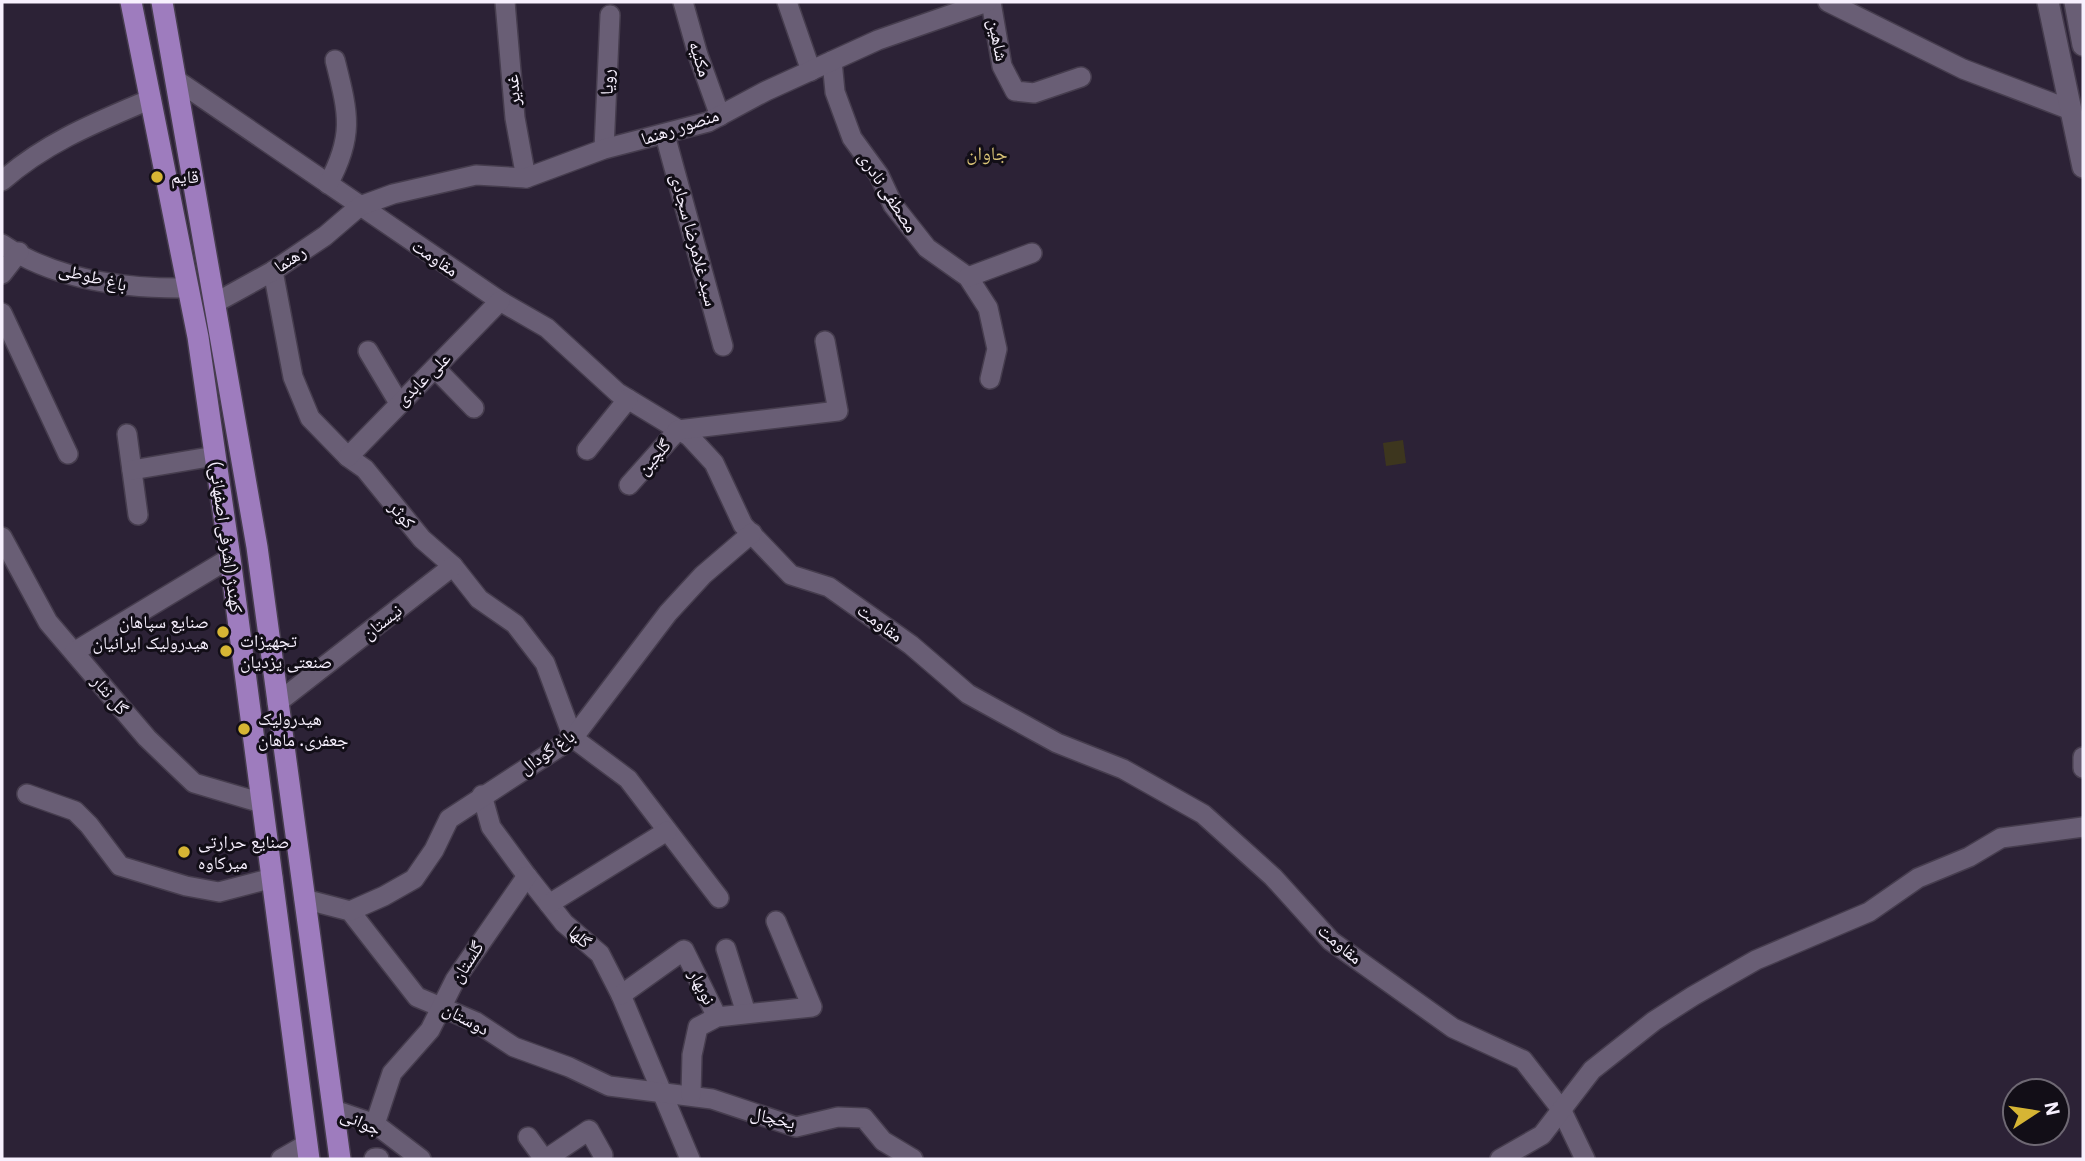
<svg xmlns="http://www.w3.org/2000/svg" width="2085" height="1161" viewBox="0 0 2085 1161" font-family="'IBM Plex Sans','Noto Naskh Arabic',sans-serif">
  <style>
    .building { fill: #3d361e }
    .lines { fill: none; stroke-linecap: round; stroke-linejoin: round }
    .street-casing { stroke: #463d4e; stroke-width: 22 }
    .secondary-casing { stroke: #463d4e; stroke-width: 24 }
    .primary-casing { stroke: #463d4e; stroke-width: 24 }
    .street { stroke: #695e75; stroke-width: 19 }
    .secondary { stroke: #695e75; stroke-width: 21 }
    .primary { stroke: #9e7cbe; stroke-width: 21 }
    .poi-dot { fill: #d6b534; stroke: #120e17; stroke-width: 2.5 }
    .labels { text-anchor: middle; stroke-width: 6; stroke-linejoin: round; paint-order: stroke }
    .street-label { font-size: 18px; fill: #f7f0fe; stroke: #120e17 }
    .poi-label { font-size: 18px; fill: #f7f0fe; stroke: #120e17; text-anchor: start }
    .neighbourhood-label { font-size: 19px; fill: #dbc578; stroke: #120e17 }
  </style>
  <rect width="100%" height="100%" fill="#2c2236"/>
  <!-- building -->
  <polygon class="building" points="1403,440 1406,463 1386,466 1383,443"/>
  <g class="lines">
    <defs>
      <g id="street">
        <polyline points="505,2 515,118 526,178"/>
        <polyline points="683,2 698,55 720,116"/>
        <polyline points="787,2 811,71"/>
        <polyline points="991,2 1002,66 1015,91 1034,93 1081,77"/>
        <polyline points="1828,2 1963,69 2071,110"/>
        <polyline points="832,61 835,92 852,138 879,175 893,205 927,248 968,277 988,308 997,349 990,379"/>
        <polyline points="175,79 500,301 547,328 618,393 689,436 714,463 743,525 791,575 829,587 911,645 968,694 1057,743 1123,769 1203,814 1273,877 1331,941 1453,1028 1523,1060 1561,1109 1585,1159"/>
        <polyline points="665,135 723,346"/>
        <polyline points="604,149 610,15"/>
        <path d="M2 181C46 142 97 122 151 99"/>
        <path d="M328 184C355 135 348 112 335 60"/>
        <path d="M2 244C55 280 127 289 189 288"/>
        <polyline points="273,271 293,377 310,418 348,457 365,469 422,539 453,566 479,599 515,624 545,663 573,738 628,779 719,898"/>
        <polyline points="2,274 19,252"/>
        <polyline points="968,277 1032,253"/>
        <polyline points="215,303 273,271 325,236 360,206 393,194 476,175 526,178 604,149 708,122 766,91 878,40 987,2"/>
        <polyline points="2,313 68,454"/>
        <polyline points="368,351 399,403"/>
        <polyline points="435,368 474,408"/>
        <polyline points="127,434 138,515"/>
        <polyline points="587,450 628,399"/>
        <polyline points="348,457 500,301"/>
        <polyline points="132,470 215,456"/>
        <polyline points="629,485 678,430 838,411 825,341"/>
        <polyline points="2,537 48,622 147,738 194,783 262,803"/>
        <polyline points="74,652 230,558"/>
        <polyline points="277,703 453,566"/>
        <polyline points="2083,757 2083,768"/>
        <polyline points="27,794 75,811 89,825 120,866 186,886 219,892 273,878"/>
        <polyline points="482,795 491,827 527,876 564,923 600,954 621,995 690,1159"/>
        <polyline points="304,899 350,911 417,997 476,1022 514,1047 569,1067 609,1086 712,1099 796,1127 838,1117 864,1118 883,1141 913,1159"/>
        <polyline points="549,904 667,831"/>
        <polyline points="350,911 384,896 414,879 434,850 449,819 573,738 668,613 703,575 752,533"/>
        <polyline points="726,949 746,1013"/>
        <polyline points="621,995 684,950 717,1017"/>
        <polyline points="691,1095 692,1055 698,1027 717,1017 812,1007 776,921"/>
        <polyline points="334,1110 375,1124 421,1159"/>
        <polyline points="375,1124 392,1073 430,1030 455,980 527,876"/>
        <polyline points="528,1137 544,1159"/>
        <polyline points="281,1159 307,1144"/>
        <polyline points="546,1159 589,1130 603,1155"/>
        <polyline points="1500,1159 1542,1135 1592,1070 1654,1021 1693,996 1756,960 1869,912 1918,878 1969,857 2001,838 2083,827"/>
      </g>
      <g id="secondary">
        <polyline points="2048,2 2083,167"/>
        <polyline points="2075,2 2083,45"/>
        <polyline points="375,1159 378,1159"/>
      </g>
      <g id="primary">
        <polyline points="131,2 198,337 230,558 309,1159"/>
        <polyline points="162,2 257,547 340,1159"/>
      </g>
    </defs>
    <!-- street casing -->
    <use href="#street" class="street-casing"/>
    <!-- secondary casing -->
    <use href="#secondary" class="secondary-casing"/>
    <!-- primary casing -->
    <use href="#primary" class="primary-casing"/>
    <!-- street -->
    <use href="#street" class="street"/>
    <!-- secondary -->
    <use href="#secondary" class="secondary"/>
    <!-- primary -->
    <use href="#primary" class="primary"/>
  </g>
  <!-- markers -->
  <g class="poi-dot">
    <circle cx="157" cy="177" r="7"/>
    <circle cx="223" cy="632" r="7"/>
    <circle cx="226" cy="651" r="7"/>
    <circle cx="244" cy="729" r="7"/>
    <circle cx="184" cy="852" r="7"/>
  </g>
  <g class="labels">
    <!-- street labels -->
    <g class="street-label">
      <text transform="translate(998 40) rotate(79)" y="6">شاهین</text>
      <text transform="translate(700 59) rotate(72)" y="6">مکنیه</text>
      <text transform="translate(607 82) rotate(-88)" y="6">رویا</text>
      <text transform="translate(513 90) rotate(-94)" y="6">غدیر</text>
      <text transform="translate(680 127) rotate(-18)" y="6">منصور رهنما</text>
      <text transform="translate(888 192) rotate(57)" y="6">مصطفی نادری</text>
      <text transform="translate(694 240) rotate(75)" y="6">سید غلامرضا سجادی</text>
      <text transform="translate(435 258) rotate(34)" y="6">مقاومت</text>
      <text transform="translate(290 259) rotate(-34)" y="6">رهنما</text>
      <text transform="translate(93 277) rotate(14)" y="6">باغ طوطی</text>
      <text transform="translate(423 379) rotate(-44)" y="6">علی عابدی</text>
      <text transform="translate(654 457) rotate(-49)" y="6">گلچین</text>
      <text transform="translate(402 515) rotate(50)" y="6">کوثر</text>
      <text transform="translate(226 537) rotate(82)" y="6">کهندژ (اشرفی اصفهانی)</text>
      <text transform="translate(382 622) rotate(-38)" y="6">نیستان</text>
      <text transform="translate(880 623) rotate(36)" y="6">مقاومت</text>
      <text transform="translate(110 695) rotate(50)" y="6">گل نثار</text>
      <text transform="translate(547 752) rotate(-35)" y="6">باغ گودال</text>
      <text transform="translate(580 937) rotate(42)" y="6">گلها</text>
      <text transform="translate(1340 944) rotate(40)" y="6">مقاومت</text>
      <text transform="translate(467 962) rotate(-57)" y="6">گلستان</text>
      <text transform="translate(702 987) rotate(63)" y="6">نوبهار</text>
      <text transform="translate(466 1019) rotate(28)" y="6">دوستان</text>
      <text transform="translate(773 1118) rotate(14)" y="6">یخچال</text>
      <text transform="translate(361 1122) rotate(24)" y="6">جوانی</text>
    </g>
    <!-- poi labels -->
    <g class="poi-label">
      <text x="171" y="183">قایم</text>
      <text x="209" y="628" text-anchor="end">صنایع سپاهان<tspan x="209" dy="21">هیدرولیک ایرانیان</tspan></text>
      <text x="240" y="647">تجهیزات<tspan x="240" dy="21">صنعتی یزدیان</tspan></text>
      <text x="258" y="725">هیدرولیک<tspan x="258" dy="21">جعفری. ماهان</tspan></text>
      <text x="198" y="848">صنایع حرارتی<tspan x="198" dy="21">میرکاوه</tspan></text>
    </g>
    <!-- neighbourhood labels -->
    <g class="neighbourhood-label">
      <text x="987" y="160">جاوان</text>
    </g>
  </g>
  <!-- border -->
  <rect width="2085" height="1161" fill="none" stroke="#f7f0fe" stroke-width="7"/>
  <!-- north arrow -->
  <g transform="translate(2036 1112) rotate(78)"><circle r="33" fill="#120e17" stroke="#6e6873" stroke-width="2"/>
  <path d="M0-5L12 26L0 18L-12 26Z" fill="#d6b534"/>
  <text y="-10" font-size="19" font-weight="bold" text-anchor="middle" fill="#f7f0fe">N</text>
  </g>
</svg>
